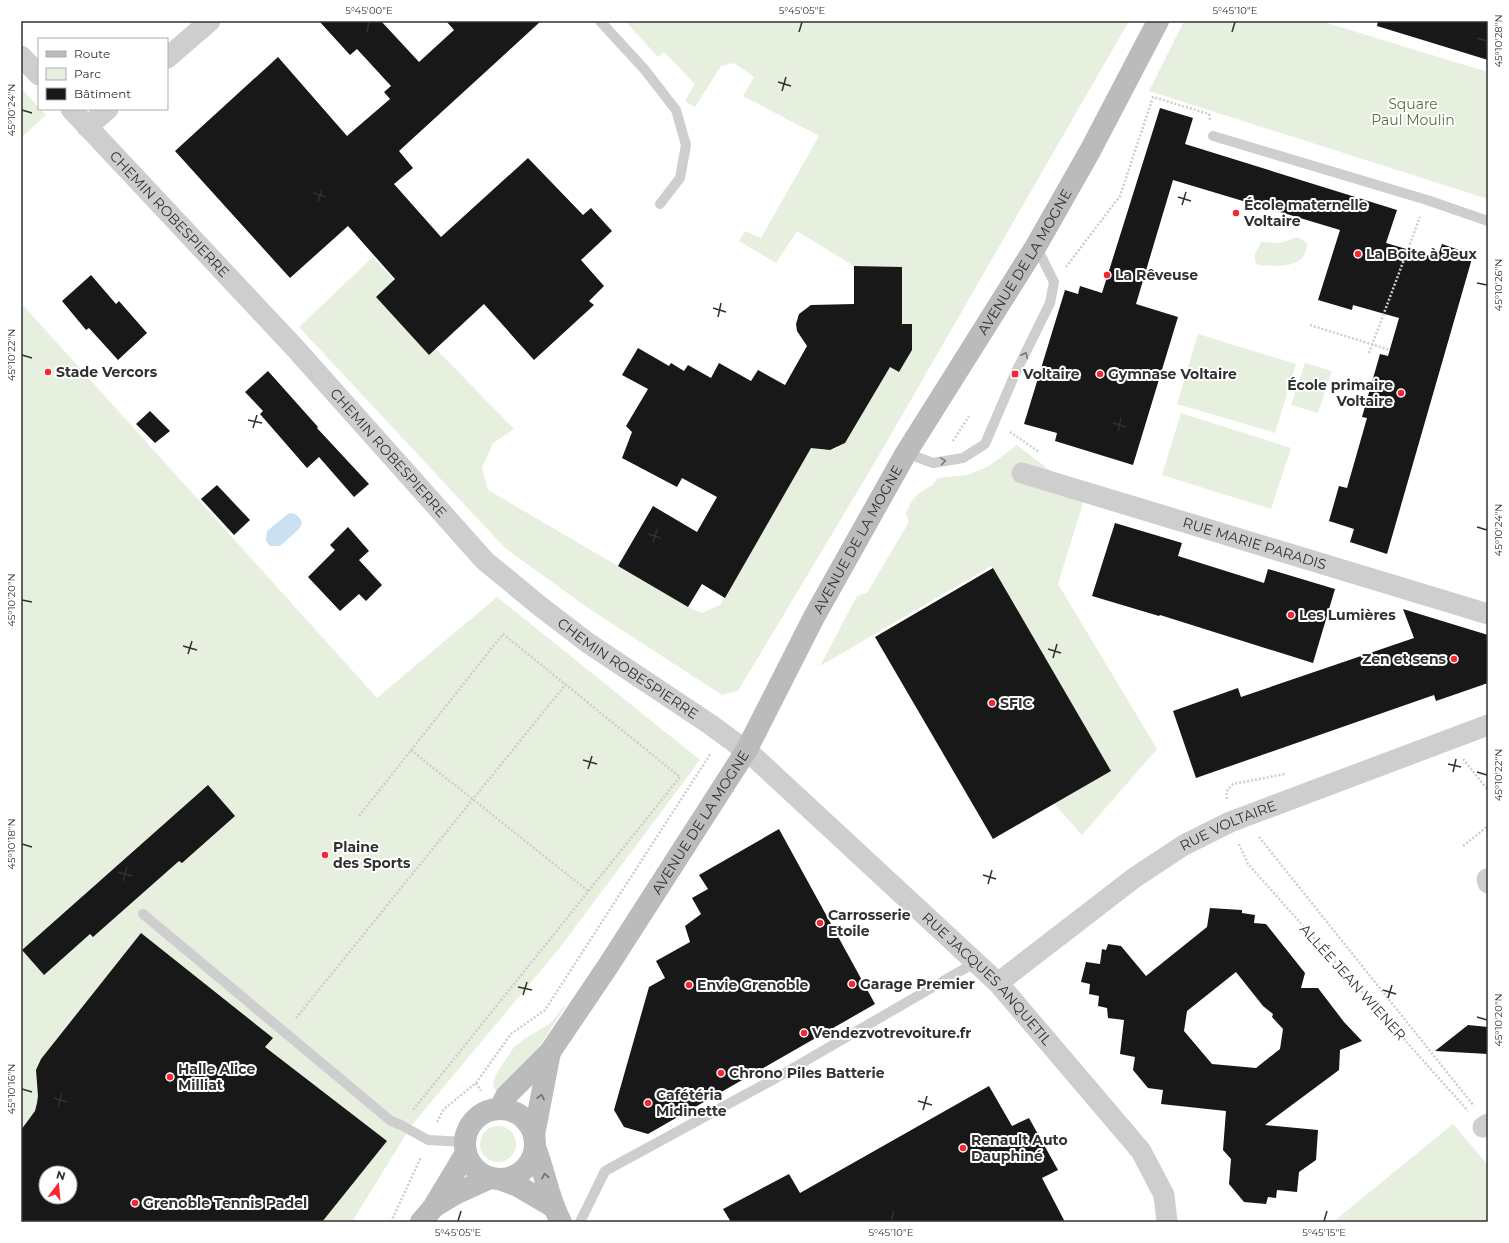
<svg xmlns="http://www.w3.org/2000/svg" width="1509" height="1243" viewBox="0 0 1509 1243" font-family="Montserrat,sans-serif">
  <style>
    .green { fill: #e7efde; fill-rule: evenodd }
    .water { fill: #c9e1f0 }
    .building { fill: #181818; fill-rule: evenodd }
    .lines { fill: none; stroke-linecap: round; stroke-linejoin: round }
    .path { stroke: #cecece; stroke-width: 2.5; stroke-dasharray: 2 2; stroke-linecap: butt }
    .lane { stroke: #cecece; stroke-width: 10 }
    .street { stroke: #cecece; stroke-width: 21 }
    .secondary { stroke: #bbb; stroke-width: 22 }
    .oneway { stroke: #787878 }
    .oneway2 { stroke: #6f6f6f }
    .ticks { fill: none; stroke: #313131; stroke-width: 1.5 }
    .poi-dot { fill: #f62634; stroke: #fff; stroke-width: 1.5 }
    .labels { text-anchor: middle; stroke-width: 4; stroke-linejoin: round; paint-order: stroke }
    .park-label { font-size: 14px; fill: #547239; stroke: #fff }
    .poi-label { font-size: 14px; font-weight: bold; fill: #313131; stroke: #fff; text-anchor: start }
    .street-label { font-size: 14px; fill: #313131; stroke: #fff }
    .neatline { fill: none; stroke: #313131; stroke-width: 1.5 }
    .ticks-label { font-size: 10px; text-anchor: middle; fill: #313131 }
  </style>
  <rect width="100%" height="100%" fill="#fff"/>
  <!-- green -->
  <g class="green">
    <path d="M625 21H1129L878 457 738 691 722 695 588 608 505 548 299 327 373 257 394 280 376 297 429 355 436 349 514 429 493 443 482 468 488 490 688 607 702 613 720 605 813 445C824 454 838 451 847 440L890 367 899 372 912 350V325L902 324 901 267 854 266 797 231 776 263 739 241 745 231 761 238 819 136 743 96 754 77 734 63 721 66 695 107 685 101 695 84 664 52 658 57Z"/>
    <polygon points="1184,21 1320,21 1488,72 1488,199 1149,91"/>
    <polygon points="21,88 46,115 21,138"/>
    <path d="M1298 237 1307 243C1307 270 1277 266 1258 265L1255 262V254L1261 242 1280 243Z"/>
    <path d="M21 303 377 698 497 597 700 760 558 950 411 1126 352 1222H21ZM46 1173H70V1197H46Z"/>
    <polygon points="1198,334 1296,364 1275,433 1177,404"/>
    <polygon points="1305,363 1332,371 1318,413 1291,405"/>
    <polygon points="1181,413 1291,448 1271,509 1162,475"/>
    <path d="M1017 445 1085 497 1058 584 1157 749 1082 835 1054 804 1111 771 991 566 820 666 857 596 867 593 909 522 906 513C910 505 913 497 921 492 929 486 931 489 937 478L967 475 989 466Z"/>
    <polygon points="564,1006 565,1007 529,1063 500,1090 495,1090 493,1086 495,1076 514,1047 524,1039 551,1023"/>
    <polygon points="1453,1124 1488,1165 1488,1222 1333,1222"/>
    <circle cx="498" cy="1144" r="18"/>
  </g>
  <!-- water -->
  <path class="water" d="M289 513C296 513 300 517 302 523L299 529 280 546H270L266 541 267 531Z"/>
  <!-- building -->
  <g class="building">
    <polygon points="319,21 381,21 419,62 454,30 446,21 541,21 399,151 413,168 394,184 441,237 528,158 583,215 591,208 612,231 581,260 604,286 589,301 594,305 534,360 484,304 429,355 376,297 395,279 348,226 290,278 175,151 278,57 347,136 390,99 384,92 391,86 357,49 350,55"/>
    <polygon points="1378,21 1488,21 1488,60 1377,26"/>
    <polygon points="1160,108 1193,118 1185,144 1397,210 1386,243 1437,258 1442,244 1473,255 1387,554 1350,542 1354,529 1329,521 1339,486 1347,488 1367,418 1362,417 1380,354 1388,356 1399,318 1353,305 1352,310 1318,300 1340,230 1173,180 1136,304 1178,317 1133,465 1055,441 1057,433 1024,424 1065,290 1078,294 1080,286 1102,293"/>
    <polygon points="854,266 902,267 902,324 912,324 912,350 899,372 890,367 845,443 830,450 811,448 725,598 702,584 688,607 618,566 653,506 697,532 717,497 682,478 677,487 622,458 632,432 626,426 648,389 622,375 638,348 669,366 671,363 684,371 688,365 711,378 719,363 751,381 758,370 785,385 807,346 797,331 796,324 799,314 811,305 854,304"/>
    <polygon points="91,275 116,304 119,301 147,333 118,360 89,328 86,330 62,301"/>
    <polygon points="268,371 318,427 317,428 369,484 354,497 319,457 307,468 260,414 263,411 245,392"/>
    <polygon points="150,411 170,431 155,443 136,424"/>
    <polygon points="217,485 250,520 234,535 201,499"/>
    <polygon points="1115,523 1182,543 1178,556 1264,583 1268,569 1335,589 1313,663 1160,615 1159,616 1092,596"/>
    <polygon points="348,527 369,551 359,560 382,585 366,601 359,594 340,611 308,577 335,550 330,545"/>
    <polygon points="993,568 1111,771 993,839 875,637"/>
    <polygon points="1403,609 1488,635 1488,683 1436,701 1434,695 1196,778 1173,711 1238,688 1241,697 1414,638"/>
    <polygon points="208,785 235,816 182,863 179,861 93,937 90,934 44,975 22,950"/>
    <polygon points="779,829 875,1004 648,1134 624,1127 614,1110 649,987 665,978 656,961 690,942 685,926 701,914 692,898 708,889 699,875"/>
    <path d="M1210 908 1242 910V913L1255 915 1254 923 1266 924 1305 973 1301 988H1318L1344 1022 1362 1041 1340 1050 1339 1070 1265 1125 1318 1130 1316 1160 1299 1172 1297 1192 1277 1190 1276 1198 1268 1197 1266 1204 1244 1202 1229 1184 1231 1159 1223 1150 1226 1111 1161 1104 1163 1090 1148 1088 1133 1070 1135 1057 1120 1054 1124 1020 1108 1018 1107 1008 1098 1006 1099 996 1089 994 1090 984 1081 982 1086 962 1100 964 1102 949 1106 950 1108 944 1121 946 1146 976 1207 927ZM1236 972 1263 1006 1273 1014 1272 1017 1283 1029 1280 1049 1256 1068 1212 1064 1184 1031 1187 1011Z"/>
    <path d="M141 933 273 1038 265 1047 387 1141 322 1222H21V1130L35 1111 37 1103 38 1096 36 1070 41 1059ZM46 1173H70V1197H46Z"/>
    <polygon points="1468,1025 1488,1027 1488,1054 1435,1051"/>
    <polygon points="989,1086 1012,1126 1029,1118 1058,1170 1042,1178 1065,1222 731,1222 723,1209 789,1174 800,1193"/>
  </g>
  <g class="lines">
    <!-- path -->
    <g class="path">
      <polyline points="1066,267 1120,196 1153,97 1209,114 1210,120"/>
      <polyline points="1310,325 1390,350"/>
      <polyline points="1369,353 1420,217"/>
      <polyline points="1010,432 1039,452"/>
      <polyline points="953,441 969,416"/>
      <polyline points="411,750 588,891"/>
      <polyline points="1463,759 1488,790"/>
      <polyline points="1227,799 1226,792 1233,784 1285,774"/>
      <polyline points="359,816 503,634 680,777 413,1110"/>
      <polyline points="1259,837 1474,1106"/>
      <polyline points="1239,844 1248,864 1468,1111"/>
      <polyline points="1463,846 1488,826"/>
      <polyline points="296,1018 566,684"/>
      <polyline points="476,1083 481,1091"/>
      <polyline points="437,1122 444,1109 476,1083 511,1034 545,1010 711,753"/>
      <polyline points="391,1222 421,1157"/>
    </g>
    <!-- lane -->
    <g class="lane">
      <polyline points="600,21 645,70 676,110 686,145 680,178 660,204"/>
      <polyline points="1213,136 1427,200 1488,221"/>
      <polyline points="906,453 933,463 963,458 985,444 1015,374 1050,303 1054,282 1036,246"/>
      <polyline points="143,914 391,1121 401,1125 428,1140 465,1142"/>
      <polyline points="580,1222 605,1171 776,1078 976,962"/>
    </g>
    <!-- street -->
    <g class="street">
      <polyline points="21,56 39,75"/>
      <polyline points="167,58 210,21"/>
      <path id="s1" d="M71 109 295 348 485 561 541 607 588 643 711 725 753 756 998 983 1141 1151 1164 1195 1167 1222"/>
      <polyline points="87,127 108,109"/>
      <path id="s2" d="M1022 473 1488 614"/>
      <polyline points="1487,879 1488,883"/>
      <path id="s3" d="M998 983 1134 878 1184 845 1230 822 1488 725"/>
      <polyline points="1483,1127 1488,1124"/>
    </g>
    <!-- secondary -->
    <g class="secondary">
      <path id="s4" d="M500 1109 506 1096 550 1052 608 966 746 751 814 617 906 453 1036 246 1090 151 1158 21"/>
      <circle cx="500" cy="1144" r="35"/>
      <polyline points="534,1135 550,1052"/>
      <path d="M535 1147C545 1172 548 1198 561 1222"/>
      <polyline points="499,1179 518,1186 552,1206"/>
      <polyline points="435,1206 455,1194 490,1178"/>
      <polyline points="421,1222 433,1208 466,1153"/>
    </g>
  </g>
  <!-- one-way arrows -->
  <defs><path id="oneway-chevron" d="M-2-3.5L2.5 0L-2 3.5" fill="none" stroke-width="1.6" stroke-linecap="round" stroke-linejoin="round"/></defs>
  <g class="oneway">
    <use href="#oneway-chevron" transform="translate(1025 355) rotate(-64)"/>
    <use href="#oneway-chevron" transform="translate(943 461) rotate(-9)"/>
  </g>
  <g class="oneway2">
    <use href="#oneway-chevron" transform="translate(541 1097) rotate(-78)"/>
    <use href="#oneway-chevron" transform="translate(545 1176) rotate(-101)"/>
  </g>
  <!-- ticks -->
  <path class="ticks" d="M367 32 369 22M799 32 802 22M1232 32 1235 22M1477 38 1487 41M778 82 791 86M782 91 786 77M22 110 32 113M313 193 326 197M1178 197 1191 201M318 202 322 189M1182 205 1186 192M1477 283 1487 285M713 308 726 312M718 317 721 303M22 355 32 358M248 420 262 423M1113 423 1126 427M253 428 257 415M1118 431 1121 418M1477 527 1487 530M648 534 661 538M653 543 657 529M22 600 32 602M183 646 197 650M1048 649 1061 653M188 654 192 641M1053 658 1057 644M583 760 597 764M1448 764 1461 767M588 769 592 756M1453 772 1456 759M1477 772 1487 775M22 844 32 847M118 872 132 876M983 875 996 879M123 881 127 867M988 884 992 870M518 987 532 990M1383 990 1396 994M523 995 527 982M1388 998 1392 985M1477 1017 1487 1020M22 1089 32 1092M54 1098 67 1102M918 1101 932 1105M58 1107 62 1093M923 1110 927 1096M458 1221 461 1211M891 1221 894 1211M1324 1221 1327 1211"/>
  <!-- markers -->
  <g class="poi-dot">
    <circle cx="1236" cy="213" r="4"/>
    <circle cx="1358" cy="254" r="4"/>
    <circle cx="1107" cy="275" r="4"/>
    <circle cx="48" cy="372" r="4"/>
    <rect x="1011" y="370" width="8" height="8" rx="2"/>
    <circle cx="1100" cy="374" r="4"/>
    <circle cx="1401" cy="393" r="4"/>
    <circle cx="1291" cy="615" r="4"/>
    <circle cx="1454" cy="659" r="4"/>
    <circle cx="992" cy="703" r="4"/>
    <circle cx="325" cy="855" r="4"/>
    <circle cx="820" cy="923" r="4"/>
    <circle cx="852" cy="984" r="4"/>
    <circle cx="689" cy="985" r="4"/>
    <circle cx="804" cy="1033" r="4"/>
    <circle cx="721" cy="1073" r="4"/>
    <circle cx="170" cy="1077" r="4"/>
    <circle cx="648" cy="1103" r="4"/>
    <circle cx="963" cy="1148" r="4"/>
    <circle cx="135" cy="1203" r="4"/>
  </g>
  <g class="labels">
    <!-- park labels -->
    <g class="park-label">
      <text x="1413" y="109">Square<tspan x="1413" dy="16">Paul Moulin</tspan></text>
    </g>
    <!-- poi labels -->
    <g class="poi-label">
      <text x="1244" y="210">École maternelle<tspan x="1244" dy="16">Voltaire</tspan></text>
      <text x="1366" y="259">La Boite à Jeux</text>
      <text x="1115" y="280">La Rêveuse</text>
      <text x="56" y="377">Stade Vercors</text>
      <text x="1023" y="379">Voltaire</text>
      <text x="1108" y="379">Gymnase Voltaire</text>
      <text x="1393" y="390" text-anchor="end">École primaire<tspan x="1393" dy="16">Voltaire</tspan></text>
      <text x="1299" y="620">Les Lumières</text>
      <text x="1446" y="664" text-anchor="end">Zen et sens</text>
      <text x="1000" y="708">SFIC</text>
      <text x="333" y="852">Plaine<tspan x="333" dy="16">des Sports</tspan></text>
      <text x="828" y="920">Carrosserie<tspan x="828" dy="16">Etoile</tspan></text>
      <text x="860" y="989">Garage Premier</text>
      <text x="697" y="990">Envie Grenoble</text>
      <text x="812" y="1038">Vendezvotrevoiture.fr</text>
      <text x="178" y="1074">Halle Alice<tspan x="178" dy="16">Milliat</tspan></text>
      <text x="729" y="1078">Chrono Piles Batterie</text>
      <text x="656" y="1100">Cafétéria<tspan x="656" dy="16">Midinette</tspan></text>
      <text x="971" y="1145">Renault Auto<tspan x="971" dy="16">Dauphiné</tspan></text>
      <text x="143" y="1208">Grenoble Tennis Padel</text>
    </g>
    <!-- street labels -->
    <g class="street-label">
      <text dy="5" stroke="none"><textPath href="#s1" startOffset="144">CHEMIN ROBESPIERRE</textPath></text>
      <text dy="5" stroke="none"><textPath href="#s4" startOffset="999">AVENUE DE LA MOGNE</textPath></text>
      <text dy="5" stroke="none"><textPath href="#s1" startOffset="468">CHEMIN ROBESPIERRE</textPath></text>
      <text dy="5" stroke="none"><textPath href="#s4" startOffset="675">AVENUE DE LA MOGNE</textPath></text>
      <text dy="5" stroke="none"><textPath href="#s2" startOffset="243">RUE MARIE PARADIS</textPath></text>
      <text dy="5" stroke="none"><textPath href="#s1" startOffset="792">CHEMIN ROBESPIERRE</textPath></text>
      <text dy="5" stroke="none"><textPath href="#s4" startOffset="351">AVENUE DE LA MOGNE</textPath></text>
      <text dy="5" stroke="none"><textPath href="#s3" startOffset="280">RUE VOLTAIRE</textPath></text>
      <text dy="5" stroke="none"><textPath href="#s1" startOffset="1268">RUE JACQUES ANQUETIL</textPath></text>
      <text transform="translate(1353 982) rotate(48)" y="5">ALLÉE JEAN WIENER</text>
    </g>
  </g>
  <!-- border -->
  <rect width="1509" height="1243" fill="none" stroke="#ffffff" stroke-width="44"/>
  <!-- legend -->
  <rect x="38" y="38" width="130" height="72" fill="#ffffff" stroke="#adadad"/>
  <rect x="46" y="51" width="20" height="6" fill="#bbbbbb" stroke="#adadad"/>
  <text x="74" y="58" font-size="12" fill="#313131">Route</text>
  <rect x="46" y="68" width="20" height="12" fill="#e7efde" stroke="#adadad"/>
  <text x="74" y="78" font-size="12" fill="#313131">Parc</text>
  <rect x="46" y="88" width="20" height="12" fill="#181818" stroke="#adadad"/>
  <text x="74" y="98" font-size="12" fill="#313131">Bâtiment</text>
  <!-- north arrow -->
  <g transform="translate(58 1185) rotate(16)"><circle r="19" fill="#ffffff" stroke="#adadad"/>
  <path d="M0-3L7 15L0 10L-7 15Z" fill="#f62634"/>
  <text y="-6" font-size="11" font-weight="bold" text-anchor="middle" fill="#313131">N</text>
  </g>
  <rect x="22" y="22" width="1465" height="1199" class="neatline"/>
  <g class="ticks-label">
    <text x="369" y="14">5°45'00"E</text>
    <text x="802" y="14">5°45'05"E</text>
    <text x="1235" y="14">5°45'10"E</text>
    <text transform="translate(1498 41) rotate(-90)" y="4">45°10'28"N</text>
    <text transform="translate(11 110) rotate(-90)" y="4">45°10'24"N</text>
    <text transform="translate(1498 285) rotate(-90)" y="4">45°10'26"N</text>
    <text transform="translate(11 355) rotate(-90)" y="4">45°10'22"N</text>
    <text transform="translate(1498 530) rotate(-90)" y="4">45°10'24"N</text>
    <text transform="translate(11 600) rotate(-90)" y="4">45°10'20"N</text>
    <text transform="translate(1498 775) rotate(-90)" y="4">45°10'22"N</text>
    <text transform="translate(11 844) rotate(-90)" y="4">45°10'18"N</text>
    <text transform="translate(1498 1020) rotate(-90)" y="4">45°10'20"N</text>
    <text transform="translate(11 1089) rotate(-90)" y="4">45°10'16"N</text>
    <text x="458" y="1236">5°45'05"E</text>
    <text x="891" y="1236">5°45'10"E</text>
    <text x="1324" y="1236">5°45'15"E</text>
  </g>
</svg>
